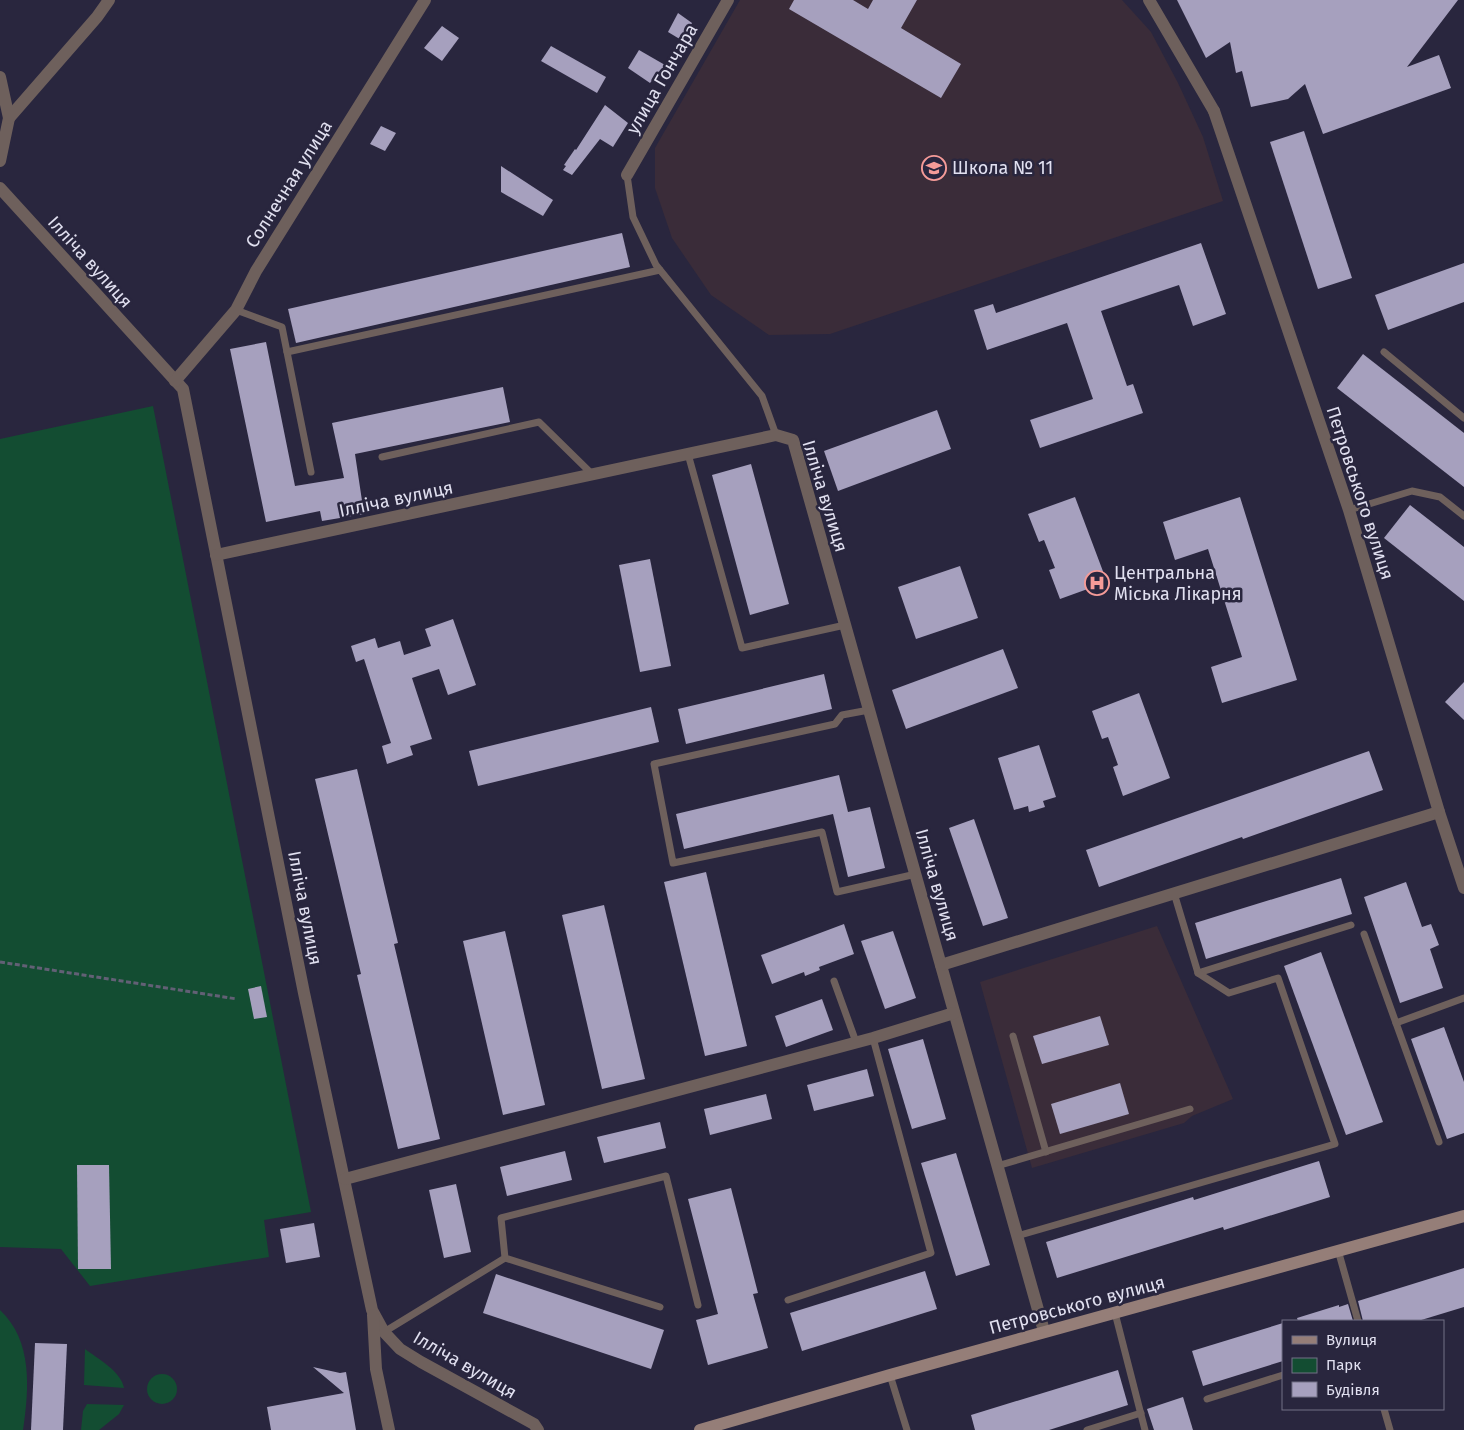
<svg xmlns="http://www.w3.org/2000/svg" width="1464" height="1430" viewBox="0 0 1464 1430" font-family="'Fira Sans',sans-serif">
  <style>
    .education { fill: #3a2c39 }
    .green { fill: #134d32 }
    .building { fill: #a6a0be }
    .lines { fill: none; stroke-linecap: round; stroke-linejoin: round }
    .path { stroke: #626075; stroke-width: 3; stroke-dasharray: 5 2.5; stroke-linecap: butt }
    .service { stroke: #6e605c; stroke-width: 7 }
    .minor { stroke: #6e605c; stroke-width: 12 }
    .tertiary { stroke: #6e605c; stroke-width: 12 }
    .secondary { stroke: #957e78; stroke-width: 12 }
    .labels { text-anchor: middle; stroke-width: 5; stroke-linejoin: round; paint-order: stroke }
    .street-label { font-size: 18px; fill: #e1e0f0; stroke: #29263e }
    .poi-label { font-size: 18px; fill: #e1e0f0; stroke: #29263e; text-anchor: start }
  </style>
  <rect width="100%" height="100%" fill="#29263e"/>
  <!-- education -->
  <g class="education">
    <polygon points="740,0 1122,0 1151,32 1178,83 1203,137 1223,201 830,334 769,335 711,295 672,238 655,188 655,148"/>
    <polygon points="1157,926 1233,1099 1192,1116 1184,1123 1032,1168 980,982"/>
  </g>
  <!-- green -->
  <g class="green">
    <polygon points="153,406 311,1212 264,1220 269,1257 90,1286 61,1249 0,1247 0,439"/>
    <path d="M0 1310C33 1341 29 1389 23 1430H0Z"/>
    <path d="M85 1349C98 1359 121 1371 124 1388L84 1385Z"/>
    <circle cx="162" cy="1389" r="15"/>
    <polygon points="87,1404 124,1405 119,1414 99,1430 81,1430 83,1411"/>
  </g>
  <!-- building -->
  <g class="building">
    <polygon points="794,0 853,0 868,9 873,0 917,0 901,28 961,64 941,98 789,9"/>
    <polygon points="1177,0 1458,0 1407,67 1439,55 1451,88 1323,134 1305,84 1288,99 1251,107 1242,71 1236,73 1230,42 1206,58"/>
    <polygon points="678,13 692,23 683,41 668,32"/>
    <polygon points="442,26 459,38 442,61 424,48"/>
    <polygon points="551,46 606,77 597,93 541,61"/>
    <polygon points="639,50 665,65 650,83 628,68"/>
    <polygon points="605,105 628,123 613,147 600,139 572,175 563,170 566,166 564,165 575,149 576,150"/>
    <polygon points="381,126 396,133 385,151 370,144"/>
    <polygon points="1304,131 1352,278 1318,289 1270,142"/>
    <polygon points="501,166 553,200 543,216 501,192"/>
    <polygon points="622,233 630,267 296,343 288,309"/>
    <polygon points="1201,243 1226,314 1193,326 1179,285 1101,311 1127,386 1133,384 1143,413 1040,448 1030,420 1093,399 1067,323 987,350 974,310 993,304 996,313"/>
    <polygon points="1464,263 1464,302 1388,330 1375,295"/>
    <polygon points="266,342 295,486 344,478 332,423 503,387 510,422 355,454 364,514 322,521 320,511 266,522 230,349"/>
    <polygon points="1363,354 1464,433 1464,487 1337,388"/>
    <polygon points="937,410 951,449 838,491 824,451"/>
    <polygon points="751,464 789,604 750,615 712,475"/>
    <polygon points="1075,497 1107,582 1060,599 1049,570 1055,568 1044,540 1039,542 1028,514"/>
    <polygon points="1240,497 1297,680 1222,703 1211,667 1242,657 1208,549 1175,560 1163,522"/>
    <polygon points="1410,505 1464,547 1464,601 1384,538"/>
    <polygon points="650,559 671,666 640,672 619,565"/>
    <polygon points="960,566 978,618 916,639 898,587"/>
    <polygon points="453,619 476,685 448,695 439,669 412,678 432,739 410,746 413,755 387,764 382,746 391,743 364,659 356,662 351,646 375,638 378,648 400,641 404,655 431,646 425,629"/>
    <polygon points="1003,649 1018,688 906,729 892,690"/>
    <polygon points="824,674 832,709 686,744 678,709"/>
    <polygon points="1464,682 1464,720 1445,702"/>
    <polygon points="1139,693 1170,778 1123,796 1113,767 1118,765 1108,737 1102,739 1092,711"/>
    <polygon points="651,707 659,742 478,786 469,751"/>
    <polygon points="1039,745 1056,797 1043,801 1045,807 1029,812 1028,806 1014,810 998,758"/>
    <polygon points="1369,751 1383,790 1243,839 1242,837 1099,887 1086,850"/>
    <polygon points="357,769 398,943 394,944 440,1139 398,1149 357,975 361,974 315,779"/>
    <polygon points="839,775 848,812 870,807 885,868 848,877 833,814 684,849 676,814"/>
    <polygon points="974,819 1008,918 983,926 949,828"/>
    <polygon points="706,872 747,1046 705,1056 664,882"/>
    <polygon points="1341,878 1352,914 1206,959 1195,923"/>
    <polygon points="1406,882 1422,927 1431,924 1439,945 1430,949 1443,988 1400,1003 1364,897"/>
    <polygon points="604,905 645,1079 602,1089 562,915"/>
    <polygon points="844,924 854,954 819,967 820,970 805,976 804,972 772,984 761,955"/>
    <polygon points="505,931 545,1105 503,1115 463,941"/>
    <polygon points="893,931 916,998 885,1009 861,941"/>
    <polygon points="1321,952 1383,1122 1346,1135 1284,966"/>
    <polygon points="261,986 267,1017 254,1019 248,989"/>
    <polygon points="822,999 833,1030 786,1047 775,1016"/>
    <polygon points="1100,1016 1109,1045 1042,1064 1033,1036"/>
    <polygon points="1444,1027 1464,1082 1464,1133 1447,1139 1411,1039"/>
    <polygon points="923,1039 946,1119 912,1129 888,1049"/>
    <polygon points="867,1069 874,1096 814,1111 807,1085"/>
    <polygon points="1120,1083 1129,1114 1060,1134 1051,1104"/>
    <polygon points="766,1094 772,1119 710,1135 704,1109"/>
    <polygon points="660,1122 666,1148 604,1163 597,1137"/>
    <polygon points="565,1151 572,1180 507,1196 500,1167"/>
    <polygon points="956,1153 990,1265 956,1276 921,1163"/>
    <polygon points="1319,1161 1330,1197 1224,1230 1223,1227 1057,1278 1046,1242 1193,1197 1194,1200"/>
    <polygon points="77,1165 109,1165 111,1269 78,1269"/>
    <polygon points="456,1184 471,1252 444,1258 429,1190"/>
    <polygon points="731,1188 758,1293 753,1294 768,1348 708,1365 696,1320 718,1314 688,1199"/>
    <polygon points="314,1223 320,1257 286,1263 280,1229"/>
    <polygon points="1464,1268 1464,1307 1418,1321 1363,1321 1358,1301"/>
    <polygon points="925,1271 937,1309 802,1351 790,1313"/>
    <polygon points="496,1274 664,1330 651,1369 483,1313"/>
    <polygon points="1348,1304 1353,1321 1298,1321 1297,1318 1339,1305 1339,1307"/>
    <polygon points="1283,1323 1283,1361 1203,1386 1192,1351"/>
    <polygon points="35,1343 67,1344 63,1430 31,1430"/>
    <polygon points="313,1367 340,1373 346,1372 356,1430 271,1430 267,1407 344,1393"/>
    <polygon points="1118,1370 1128,1405 1049,1430 975,1430 971,1415"/>
    <polygon points="1183,1397 1193,1430 1154,1430 1147,1409"/>
  </g>
  <g class="lines">
    <!-- path -->
    <polyline class="path" points="0,962 237,999"/>
    <!-- service -->
    <g class="service">
      <polyline points="627,175 633,217 656,265 762,396 776,435"/>
      <polyline points="236,310 282,327 311,472"/>
      <polyline points="287,352 660,270"/>
      <polyline points="1384,352 1464,418"/>
      <polyline points="688,454 742,648 845,625"/>
      <polyline points="382,457 539,422 593,475"/>
      <polyline points="1349,510 1412,491 1440,497 1464,516"/>
      <polyline points="869,710 842,715 835,724 654,764 673,863 822,832 837,892 916,874"/>
      <polyline points="1174,893 1198,973 1351,925"/>
      <polyline points="1364,934 1396,1023 1464,998"/>
      <polyline points="834,981 856,1042"/>
      <polyline points="1396,1023 1439,1142"/>
      <polyline points="1013,1036 1046,1152"/>
      <polyline points="997,1166 1190,1109"/>
      <polyline points="1017,1236 1335,1144 1278,978 1229,993 1198,973"/>
      <polyline points="1338,1250 1358,1321"/>
      <polyline points="505,1258 660,1307"/>
      <polyline points="788,1300 931,1253 873,1038"/>
      <polyline points="1115,1313 1145,1430"/>
      <polyline points="384,1332 505,1258 501,1218 666,1176 698,1305"/>
      <polyline points="890,1375 907,1430"/>
      <polyline points="1207,1399 1283,1375"/>
      <polyline points="1384,1409 1390,1430"/>
      <polyline points="1087,1430 1141,1413"/>
    </g>
    <!-- minor -->
    <g class="minor">
      <polyline points="1149,0 1214,111"/>
      <polyline points="0,77 9,118 0,161"/>
      <polyline points="9,118 97,17 109,0"/>
      <polyline points="627,175 728,0"/>
      <polyline points="0,188 183,389 304,993 372,1310 384,1332 400,1349 421,1362 534,1424 538,1430"/>
      <polyline points="175,381 236,310 256,271 425,0"/>
      <polyline points="216,555 776,435 793,440 1044,1331"/>
      <polyline points="941,965 1439,812"/>
      <polyline points="345,1179 873,1038 954,1013"/>
      <polyline points="373,1315 376,1369 389,1430"/>
    </g>
    <!-- tertiary -->
    <polyline class="tertiary" points="1214,111 1349,510 1439,812 1464,888"/>
    <!-- secondary -->
    <polyline class="secondary" points="700,1430 890,1375 1464,1216"/>
  </g>
  <!-- icons -->
  <defs>
    <symbol id="school-ring" viewBox="-11 -11 22 22"><circle r="9.5" fill="#29263e" stroke="#f59b98" stroke-width="1.5"/><path d="M0-5L7-2L0 1L-7-2ZM-4 1L0 2.5L4 1V4Q0 6-4 4Z" fill="#f59b98"/></symbol>
    <symbol id="hospital-ring" viewBox="-11 -11 22 22"><circle r="9.5" fill="#29263e" stroke="#f59b98" stroke-width="1.5"/><path d="M-5-5h3v3.5h4V-5h3V5h-3V1.5h-4V5h-3Z" fill="#f59b98"/></symbol>
  </defs>
  <g fill-rule="evenodd">
    <use href="#school-ring" x="920" y="154" width="28" height="28"/>
    <use href="#hospital-ring" x="1083" y="569" width="28" height="28"/>
  </g>
  <g class="labels">
    <!-- street labels -->
    <g class="street-label">
      <text transform="translate(662 79) rotate(-60)" y="6">улица Гончара</text>
      <text transform="translate(289 184) rotate(-58)" y="6">Солнечная улица</text>
      <text transform="translate(90 262) rotate(48)" y="6">Ілліча вулиця</text>
      <text transform="translate(1360 493) rotate(72)" y="6">Петровського вулиця</text>
      <text transform="translate(825 496) rotate(73)" y="6">Ілліча вулиця</text>
      <text transform="translate(396 499) rotate(-12)" y="6">Ілліча вулиця</text>
      <text transform="translate(937 885) rotate(74)" y="6">Ілліча вулиця</text>
      <text transform="translate(305 908) rotate(79)" y="6">Ілліча вулиця</text>
      <text transform="translate(1077 1305) rotate(-15)" y="6">Петровського вулиця</text>
      <text transform="translate(465 1365) rotate(30)" y="6">Ілліча вулиця</text>
    </g>
    <!-- poi labels -->
    <g class="poi-label">
      <text x="952" y="174">Школа № 11</text>
      <text x="1114" y="579">Центральна<tspan x="1114" dy="21">Міська Лікарня</tspan></text>
    </g>
  </g>
  <!-- legend -->
  <rect x="1282" y="1320" width="162" height="90" fill="#29263e" stroke="#737085"/>
  <rect x="1292" y="1336" width="25" height="8" fill="#957e78" stroke="#737085"/>
  <text x="1326" y="1345" font-size="15" fill="#e1e0f0">Вулиця</text>
  <rect x="1292" y="1358" width="25" height="15" fill="#134d32" stroke="#737085"/>
  <text x="1326" y="1370" font-size="15" fill="#e1e0f0">Парк</text>
  <rect x="1292" y="1382" width="25" height="15" fill="#a6a0be" stroke="#737085"/>
  <text x="1326" y="1395" font-size="15" fill="#e1e0f0">Будівля</text>
</svg>
